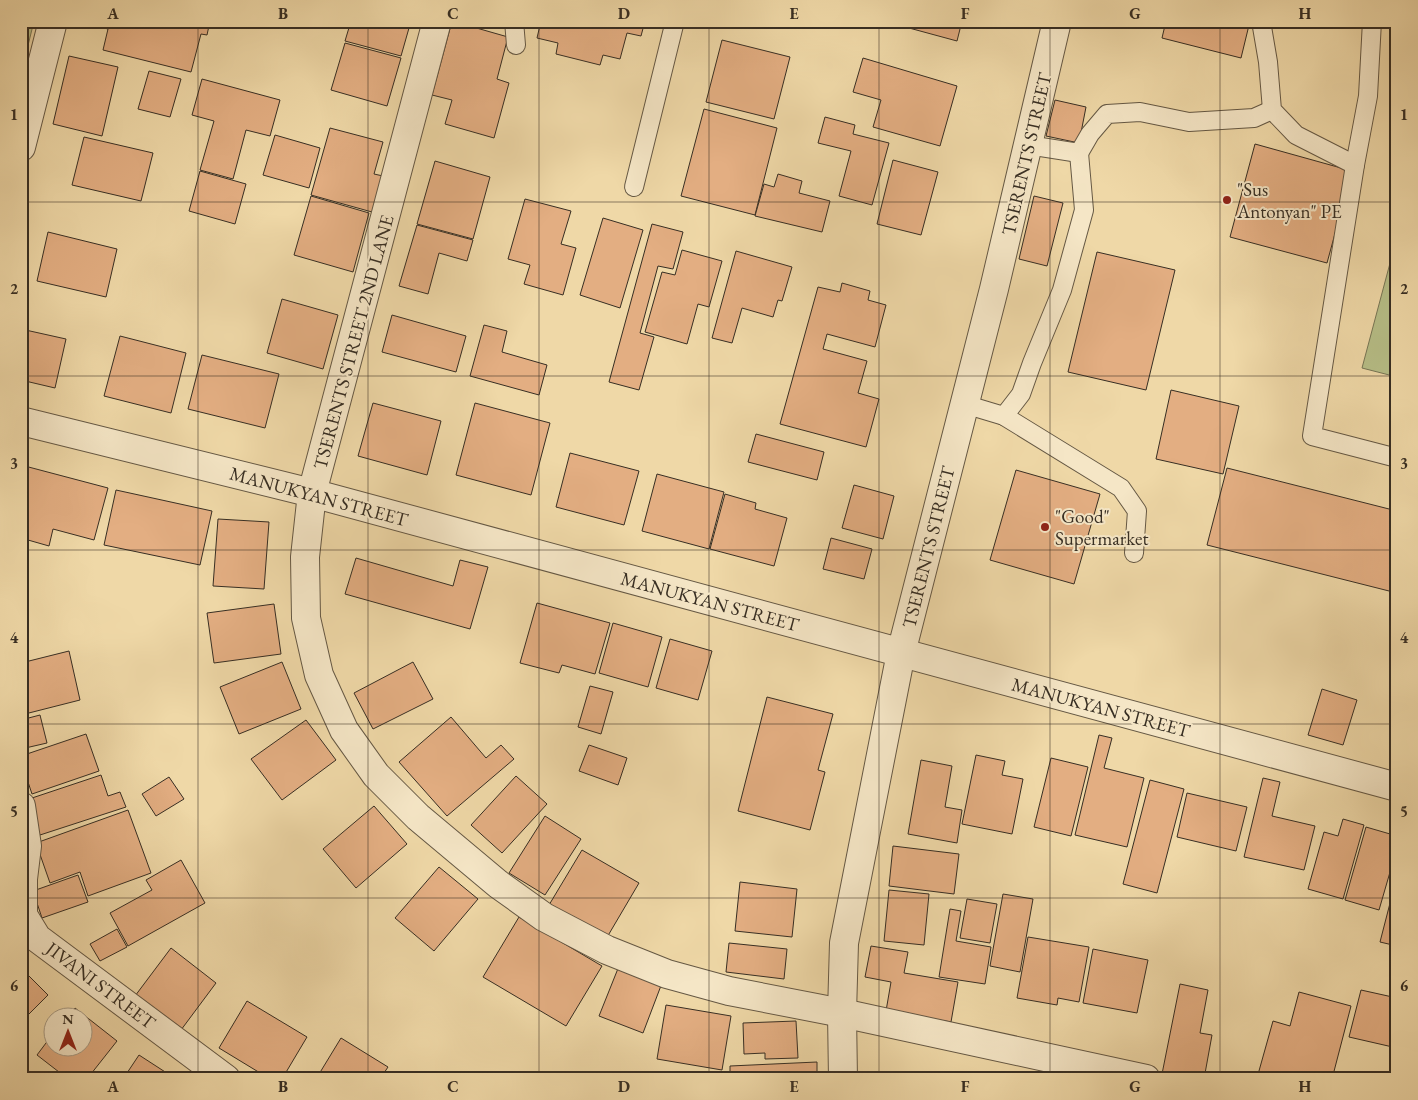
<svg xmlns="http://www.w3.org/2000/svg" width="1418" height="1100" viewBox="0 0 1418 1100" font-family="'EB Garamond',serif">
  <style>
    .green { fill: #b7bf88; stroke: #777656 }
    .building { fill: #e3ae82; stroke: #372e23 }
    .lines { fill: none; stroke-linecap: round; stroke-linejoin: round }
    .service-casing { stroke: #655844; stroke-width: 20 }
    .minor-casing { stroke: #655844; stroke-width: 30 }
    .service { stroke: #f5e6c6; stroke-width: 18 }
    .minor { stroke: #f5e6c6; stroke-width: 28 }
    .grid { fill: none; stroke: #372e23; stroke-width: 1; stroke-opacity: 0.55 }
    .poi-dot { fill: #8f2418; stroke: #f5e6c6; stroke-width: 2 }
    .labels { text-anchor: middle; stroke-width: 4; stroke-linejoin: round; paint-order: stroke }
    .street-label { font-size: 19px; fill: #372e23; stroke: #f5e6c6 }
    .poi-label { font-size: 19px; fill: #372e23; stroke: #f5e6c6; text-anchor: start }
    .neatline { fill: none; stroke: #372e23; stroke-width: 2 }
    .grid-label { font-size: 16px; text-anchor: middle; font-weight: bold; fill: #372e23 }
  </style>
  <rect width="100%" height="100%" fill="#efd8a7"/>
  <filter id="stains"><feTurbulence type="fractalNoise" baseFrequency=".004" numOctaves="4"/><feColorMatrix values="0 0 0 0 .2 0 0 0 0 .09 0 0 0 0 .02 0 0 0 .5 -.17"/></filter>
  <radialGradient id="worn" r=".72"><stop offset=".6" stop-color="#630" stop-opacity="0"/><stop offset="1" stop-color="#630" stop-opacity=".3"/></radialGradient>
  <!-- green -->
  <g class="green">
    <polygon points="21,21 34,21 21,74"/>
    <polygon points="1397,237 1397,377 1362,368"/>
  </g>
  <!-- building -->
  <g class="building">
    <polygon points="78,21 210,21 207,35 201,34 191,72 103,50 108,29"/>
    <polygon points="351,21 411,21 401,56 345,41"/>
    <polygon points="452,21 508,37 497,79 509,83 494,138 445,124 452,100 432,95"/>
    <polygon points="541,21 645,21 641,36 627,33 620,59 603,55 600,65 556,54 558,43 537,38"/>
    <polygon points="899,21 962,21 957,41 898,25"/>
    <polygon points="1166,21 1250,21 1241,58 1162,38"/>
    <polygon points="722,40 790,57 774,119 706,102"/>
    <polygon points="345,43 401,58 387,106 331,90"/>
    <polygon points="69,56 118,67 102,136 53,124"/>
    <polygon points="863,58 957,86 940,146 873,127 881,100 853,92"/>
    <polygon points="149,71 181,79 170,117 138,109"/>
    <polygon points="202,79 280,100 270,136 246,130 233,179 200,170 214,121 192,115"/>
    <polygon points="1055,100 1086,107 1079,143 1046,136"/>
    <polygon points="704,109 777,128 755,215 681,196"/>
    <polygon points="825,117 855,125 853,134 889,143 872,205 839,196 851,151 818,143"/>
    <polygon points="330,128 383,142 374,174 383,176 372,212 311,195"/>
    <polygon points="275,135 320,148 309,188 263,175"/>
    <polygon points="84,137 153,153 141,201 72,185"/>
    <polygon points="1255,144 1352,171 1327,263 1230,237"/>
    <polygon points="893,160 938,172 921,235 877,224"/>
    <polygon points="435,161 490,177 473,239 417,224"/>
    <polygon points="200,171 246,184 235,224 189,211"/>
    <polygon points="778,174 802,181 799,193 830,201 822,232 755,216 764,184 774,187"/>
    <polygon points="311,196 369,213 353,272 294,255"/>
    <polygon points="1034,196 1063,203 1047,266 1019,259"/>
    <polygon points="525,199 571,211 561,244 576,248 563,295 524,284 530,265 508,259"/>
    <polygon points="603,218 643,230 620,308 580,295"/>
    <polygon points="652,224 683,232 673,269 658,266 640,333 654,337 639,390 609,382"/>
    <polygon points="417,225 473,240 467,261 439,253 428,294 399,286"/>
    <polygon points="48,232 117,249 106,297 37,281"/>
    <polygon points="682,250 722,261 709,307 698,304 687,344 645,332 662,272 675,275"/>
    <polygon points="736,251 792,267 782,301 778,300 773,317 742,308 732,343 712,338"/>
    <polygon points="1097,252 1175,270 1146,390 1068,372"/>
    <polygon points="842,283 870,291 868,300 886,305 875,347 827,334 823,349 867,361 858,393 879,399 866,447 780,424 818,287 840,292"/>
    <polygon points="282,299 338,315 323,369 267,353"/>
    <polygon points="392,315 466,336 456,372 382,352"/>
    <polygon points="484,325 507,331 502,352 547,365 539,395 470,376"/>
    <polygon points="21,329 66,339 55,388 21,380"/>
    <polygon points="120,336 186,353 171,413 104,396"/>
    <polygon points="202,355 279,374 265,428 188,409"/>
    <polygon points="1171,390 1239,406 1223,474 1156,459"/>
    <polygon points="373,403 441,421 427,475 358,456"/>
    <polygon points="475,403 550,423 531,495 456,475"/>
    <polygon points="756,434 824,452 817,480 748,462"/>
    <polygon points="570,453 639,471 624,525 556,507"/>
    <polygon points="21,465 108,488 94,540 53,529 49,546 21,538"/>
    <polygon points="1227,468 1397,511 1397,593 1207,545"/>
    <polygon points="1016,470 1100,494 1074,584 990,560"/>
    <polygon points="657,474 724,492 709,549 642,531"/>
    <polygon points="854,485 894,496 883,539 842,528"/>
    <polygon points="116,490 212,511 200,565 104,545"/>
    <polygon points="725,494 756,503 755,509 787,518 774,566 710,549"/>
    <polygon points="218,519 269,522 264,589 213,586"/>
    <polygon points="831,538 872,549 864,579 823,569"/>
    <polygon points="356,558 453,586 460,560 488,567 470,629 345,594"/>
    <polygon points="537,603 610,623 595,674 562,665 559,673 520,663"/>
    <polygon points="274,604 281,654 214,663 207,613"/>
    <polygon points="613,623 662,637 648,687 599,673"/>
    <polygon points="670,639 712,651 698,700 656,688"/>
    <polygon points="69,651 80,700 21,715 21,663"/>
    <polygon points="282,662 301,709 239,734 220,687"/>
    <polygon points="413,662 433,699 373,729 354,693"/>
    <polygon points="590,686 613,692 601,734 578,727"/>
    <polygon points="1322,689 1357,700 1343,745 1308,735"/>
    <polygon points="767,697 833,714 818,770 825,772 810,830 738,811"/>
    <polygon points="1397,712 1397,738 1390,736"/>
    <polygon points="40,715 47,743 21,749 21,720"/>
    <polygon points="451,717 486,758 501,745 514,759 447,816 399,762"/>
    <polygon points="306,720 336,760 282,800 251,759"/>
    <polygon points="86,734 99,771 32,794 21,761 21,756"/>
    <polygon points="1099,735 1112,738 1104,768 1144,778 1127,847 1075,835"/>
    <polygon points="589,745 627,758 618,785 579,771"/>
    <polygon points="976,755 1005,761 1002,775 1023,779 1012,834 962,824"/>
    <polygon points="1051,758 1088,767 1071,836 1034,827"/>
    <polygon points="921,760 952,766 945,807 962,810 957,843 908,834"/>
    <polygon points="101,775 108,796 120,792 126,807 40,835 29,799"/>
    <polygon points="516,776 547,804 502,853 471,825"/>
    <polygon points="169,777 184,799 156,816 142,794"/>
    <polygon points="1263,778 1280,782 1272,816 1315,826 1304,870 1244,857"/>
    <polygon points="1150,780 1184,789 1157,893 1123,884"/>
    <polygon points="1187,793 1247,807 1236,851 1177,837"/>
    <polygon points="374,806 407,844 356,888 323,849"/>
    <polygon points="128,810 151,873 88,896 80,872 50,883 36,843"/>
    <polygon points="545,816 581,839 545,895 509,873"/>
    <polygon points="1343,819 1364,825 1343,899 1308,889 1324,832 1338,836"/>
    <polygon points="1366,827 1397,836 1397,848 1379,910 1345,900"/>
    <polygon points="893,846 959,854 954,894 889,886"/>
    <polygon points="582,850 639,883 606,939 549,905"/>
    <polygon points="181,860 205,903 128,946 110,913 152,890 146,880"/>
    <polygon points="439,867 478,899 434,951 395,918"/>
    <polygon points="78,875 88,902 42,918 33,891"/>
    <polygon points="1397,876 1397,946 1380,942"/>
    <polygon points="740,882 797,889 792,937 735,931"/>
    <polygon points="889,890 929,894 924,945 884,941"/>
    <polygon points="1003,894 1033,899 1020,972 990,966"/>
    <polygon points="967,899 997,904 990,943 960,938"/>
    <polygon points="950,909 961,911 956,941 991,947 985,984 939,977"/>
    <polygon points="519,917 602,966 566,1026 483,977"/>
    <polygon points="117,929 127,947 100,961 90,944"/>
    <polygon points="1028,937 1089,947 1079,1002 1058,998 1057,1005 1017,998"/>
    <polygon points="729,943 787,949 784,979 726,972"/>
    <polygon points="871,946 908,952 904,973 958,982 951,1022 886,1011 891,982 865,977"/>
    <polygon points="171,948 216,983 178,1034 132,1000"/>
    <polygon points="1093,949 1148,960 1137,1013 1083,1003"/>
    <polygon points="619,966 662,983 643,1033 599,1016"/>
    <polygon points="21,968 48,995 21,1022"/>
    <polygon points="1180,984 1208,990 1200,1033 1212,1035 1204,1079 1184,1079 1162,1074"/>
    <polygon points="1361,990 1397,998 1397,1048 1349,1037"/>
    <polygon points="1299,992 1351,1006 1332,1079 1257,1078 1273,1021 1290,1026"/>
    <polygon points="247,1001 307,1037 282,1079 270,1079 219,1048"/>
    <polygon points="666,1005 731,1016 722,1070 657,1059"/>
    <polygon points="75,1008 117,1041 87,1079 68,1079 37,1055 52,1035 52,1048 82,1048 82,1018 67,1018"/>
    <polygon points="796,1021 798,1058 765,1059 765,1053 744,1054 743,1023"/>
    <polygon points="341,1038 388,1067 380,1079 316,1079"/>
    <polygon points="139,1055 176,1079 123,1079"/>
    <polygon points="817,1062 817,1079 730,1079 730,1066"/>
    <polygon points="1397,1067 1397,1079 1381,1079"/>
  </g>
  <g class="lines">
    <defs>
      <g id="service">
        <polyline points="514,21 516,45"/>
        <polyline points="1261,21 1268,62 1272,110 1296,135 1355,165"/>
        <polyline points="1372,21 1368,96 1355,165 1312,436 1397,458"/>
        <polyline points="1028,145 1079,153 1090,134 1107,114 1140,112 1189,122 1254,118 1272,110"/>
        <polyline points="634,187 675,21"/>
        <polyline points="964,404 1004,416 1121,488 1137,511 1134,553"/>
        <polyline points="1004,416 1021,394 1032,363 1062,290 1084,210 1079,153"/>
      </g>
      <g id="minor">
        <polyline points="437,21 312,493 305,557 306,618 319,675 344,730 376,775 418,817 498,884 544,917 607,950 667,974 729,991 842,1013 1146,1079"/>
        <polyline points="21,147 53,21"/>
        <polyline points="21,421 312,493 1397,787"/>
        <polyline points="21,806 27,846 23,879 23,915 37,938 226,1079"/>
        <polyline points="843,1079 842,1013 844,943 901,653 994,289 1057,21"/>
      </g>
    </defs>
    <!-- service casing -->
    <use href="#service" class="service-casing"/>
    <!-- minor casing -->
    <use href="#minor" class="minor-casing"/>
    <!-- service -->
    <use href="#service" class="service"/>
    <!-- minor -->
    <use href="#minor" class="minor"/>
  </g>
  <!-- grid -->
  <path class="grid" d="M198 21V1079M368 21V1079M539 21V1079M709 21V1079M879 21V1079M1050 21V1079M1220 21V1079M21 202H1397M21 376H1397M21 550H1397M21 724H1397M21 898H1397"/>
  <!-- markers -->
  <g class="poi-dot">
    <circle cx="1227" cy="200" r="5"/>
    <circle cx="1045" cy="527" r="5"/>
  </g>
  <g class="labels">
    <!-- street labels -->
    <g class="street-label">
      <text transform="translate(1026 154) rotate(-77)" y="7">TSERENTS STREET</text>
      <text transform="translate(353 342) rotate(-75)" y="7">TSERENTS STREET 2ND LANE</text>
      <text transform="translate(319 496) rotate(15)" y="7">MANUKYAN STREET</text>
      <text transform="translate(928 547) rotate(-76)" y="7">TSERENTS STREET</text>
      <text transform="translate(710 601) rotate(15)" y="7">MANUKYAN STREET</text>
      <text transform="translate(1101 707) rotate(15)" y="7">MANUKYAN STREET</text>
      <text transform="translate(101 985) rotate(37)" y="7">JIVANI STREET</text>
    </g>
    <!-- poi labels -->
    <g class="poi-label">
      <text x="1237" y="196">"Sus<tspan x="1237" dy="22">Antonyan" PE</tspan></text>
      <text x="1055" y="523">"Good"<tspan x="1055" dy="22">Supermarket</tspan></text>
    </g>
  </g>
  <!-- margin -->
  <rect width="1418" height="1100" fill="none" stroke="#efd8a7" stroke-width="55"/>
  <!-- north arrow -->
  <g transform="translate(68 1032)"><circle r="24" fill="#f5e6c6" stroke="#a99c85"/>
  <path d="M0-4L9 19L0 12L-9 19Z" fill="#8f2418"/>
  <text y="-8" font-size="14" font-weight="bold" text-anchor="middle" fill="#372e23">N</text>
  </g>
  <rect x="28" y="28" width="1362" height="1044" class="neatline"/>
  <g class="grid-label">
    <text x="113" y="19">A</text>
    <text x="283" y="19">B</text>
    <text x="453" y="19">C</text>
    <text x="624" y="19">D</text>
    <text x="794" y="19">E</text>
    <text x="965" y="19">F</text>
    <text x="1135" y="19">G</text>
    <text x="1305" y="19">H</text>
    <text x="14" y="120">1</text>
    <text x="1404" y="120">1</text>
    <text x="14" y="294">2</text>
    <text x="1404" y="294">2</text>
    <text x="14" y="469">3</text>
    <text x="1404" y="469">3</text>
    <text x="14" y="643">4</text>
    <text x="1404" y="643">4</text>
    <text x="14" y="817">5</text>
    <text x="1404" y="817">5</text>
    <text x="14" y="991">6</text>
    <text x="1404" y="991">6</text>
    <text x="113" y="1092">A</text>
    <text x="283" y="1092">B</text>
    <text x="453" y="1092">C</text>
    <text x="624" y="1092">D</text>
    <text x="794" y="1092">E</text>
    <text x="965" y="1092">F</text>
    <text x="1135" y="1092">G</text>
    <text x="1305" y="1092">H</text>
  </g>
  <rect width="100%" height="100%" filter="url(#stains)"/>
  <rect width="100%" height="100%" fill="url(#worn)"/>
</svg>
